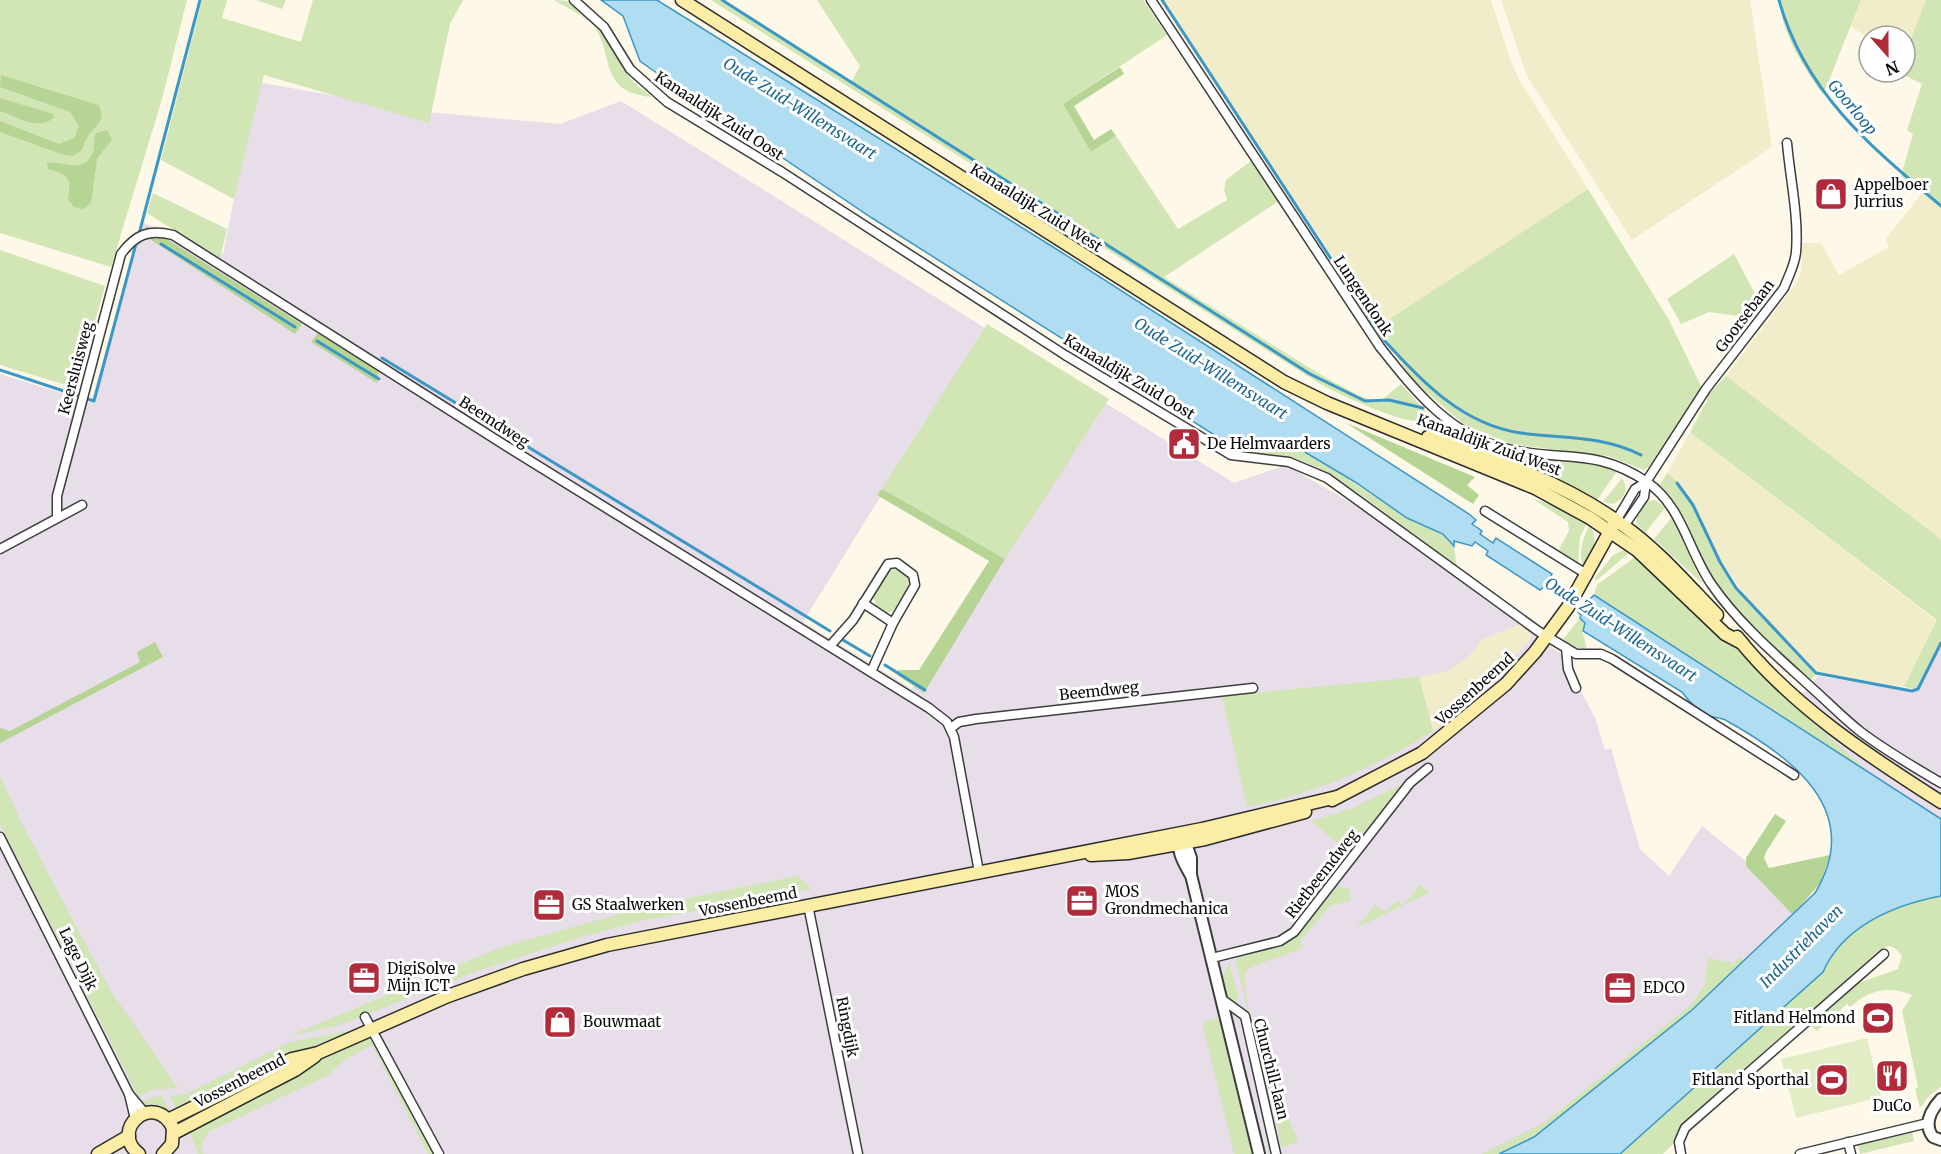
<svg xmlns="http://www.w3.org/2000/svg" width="1941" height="1154" viewBox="0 0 1941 1154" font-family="Merriweather,serif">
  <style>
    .industrial { fill: #e7dee9; fill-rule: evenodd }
    .farmland { fill: #f1ecca }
    .green { fill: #d1e5b5 }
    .forest { fill: #b6d595 }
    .pitch { fill: #e2edc6 }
    .water { fill: #b0ddf2; stroke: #3b97c5; stroke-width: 1.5 }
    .pier { fill: #fef8e8 }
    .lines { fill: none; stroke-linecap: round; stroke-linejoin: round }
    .stream { stroke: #3b97c5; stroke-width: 3 }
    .minor-casing { stroke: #3d3d3d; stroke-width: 11 }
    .tertiary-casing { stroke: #3d3d3d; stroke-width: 14 }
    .secondary-casing { stroke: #2c2c2c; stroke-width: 15 }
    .minor { stroke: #fff; stroke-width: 8 }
    .tertiary { stroke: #fff; stroke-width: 10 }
    .secondary { stroke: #fbeca6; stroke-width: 12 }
    .labels { text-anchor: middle; stroke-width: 6; stroke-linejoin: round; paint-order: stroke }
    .street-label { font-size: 15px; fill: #0a0a0a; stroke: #fff }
    .poi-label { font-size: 15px; fill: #0a0a0a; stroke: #fff; text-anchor: start }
    .water-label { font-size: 16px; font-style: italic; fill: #1c6793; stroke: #fff }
  </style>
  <rect width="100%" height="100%" fill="#fef8e8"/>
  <!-- industrial -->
  <g class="industrial">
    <path d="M257 82 427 112 560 124 621 101 1234 483 1286 465 1401 532 1562 655 1595 718 1605 750 1611 748 1640 849 1669 876 1702 826 1813 915 1570 1154H0V374L91 402 142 222 223 254ZM882 494 996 560 912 689 803 622Z"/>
    <polygon points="1941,640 1941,828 1770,732 1818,676 1913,691"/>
  </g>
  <!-- farmland -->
  <g class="farmland">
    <polygon points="1161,0 1491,0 1510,59 1521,83 1588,189 1379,326"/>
    <polygon points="1501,0 1750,0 1772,147 1632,240 1527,76"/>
    <polygon points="1861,0 1926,0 1905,54 1905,36 1869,38 1851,27"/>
    <polygon points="1922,193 1941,208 1941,539 1726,376 1797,282 1801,272 1802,243 1821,243 1839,275 1889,247 1885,240"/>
    <polygon points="1690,432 1937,621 1904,687 1818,672 1745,596 1716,553 1696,508 1667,473"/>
    <polygon points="1523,623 1532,630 1532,637 1471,702 1433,731 1419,677 1448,671 1470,655 1482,639"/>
  </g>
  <!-- green -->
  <g class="green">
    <polygon points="0,0 187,0 162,99 111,267 0,233"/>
    <polygon points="202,0 227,0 222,18 301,42 313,0 463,0 450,24 429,123 264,75 234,199 161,160"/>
    <polygon points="256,0 286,0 282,9"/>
    <path d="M554 0C600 0 607 44 628 75 634 84 644 91 652 97 598 92 615 57 594 26 586 16 565 7 554 0Z"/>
    <path d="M711 0H724L852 81 860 66 817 0H1143L1167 35 1063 104 1091 152 1116 136 1178 229 1227 200 1224 190 1226 180 1252 160 1279 201 1164 277 1321 375 1360 396 1379 402 1401 384 1429 415V421C1407 427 1343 396 1322 385Z"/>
    <path d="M1779 0H1861L1823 95C1803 66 1783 36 1779 0Z"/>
    <polygon points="1926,0 1941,0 1941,208 1901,176 1913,134 1907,130 1922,84 1898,72 1905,72 1905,54"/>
    <polygon points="1588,189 1669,320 1701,386 1702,390 1654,463 1644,470 1608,456 1510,444 1465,425 1411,379 1379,326"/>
    <polygon points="153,193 227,229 220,259 147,213"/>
    <polygon points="0,250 105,286 76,388 0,365"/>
    <polygon points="1734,254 1762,307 1753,318 1709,312 1681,324 1667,299"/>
    <polygon points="987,324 1109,399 1005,559 882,489"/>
    <polygon points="1726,376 1941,539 1941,647 1921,683 1915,689 1904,687 1937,620 1690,432 1707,401 1707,396"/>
    <polygon points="1443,422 1488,445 1587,461 1618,470 1597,500 1517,465 1420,431"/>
    <polygon points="1235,447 1238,450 1300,449 1308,453 1407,518 1443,534 1453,543 1457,566 1361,495 1318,468 1296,458 1238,454"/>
    <path d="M1667 473C1699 498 1707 539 1727 572 1750 609 1786 642 1818 672L1810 680C1777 650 1740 618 1715 581 1693 548 1691 516 1660 485Z"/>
    <path d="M1622 478C1629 490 1625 497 1614 504L1603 502Z"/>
    <polygon points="1533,499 1561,508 1587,523 1580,537 1578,565 1557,553 1569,531 1568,522"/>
    <polygon points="1655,500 1665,508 1645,533 1636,523 1637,514 1647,501"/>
    <polygon points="1671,518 1674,523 1703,584 1654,539"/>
    <path d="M1590 525C1599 541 1593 552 1584 568 1577 556 1583 536 1590 525Z"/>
    <polygon points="1624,550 1629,553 1597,580 1594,579 1613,555"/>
    <polygon points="1638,555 1681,592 1784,697 1877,779 1594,595 1597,585"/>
    <polygon points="899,568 910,575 911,582 893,611 887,613 876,606 873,596 891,570"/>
    <polygon points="1580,618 1585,623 1582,630 1587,649 1574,647 1563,640"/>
    <path d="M1419 677 1433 731C1375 768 1314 794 1247 807L1222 696Z"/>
    <polygon points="0,776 20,820 110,990 178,1088 152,1090 138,1096 0,824"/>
    <polygon points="1403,784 1348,852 1311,821 1350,809"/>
    <polygon points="797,876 812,889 641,921 585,936 480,970 337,1026 289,1036 499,948 640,908"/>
    <polygon points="1420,885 1429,893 1356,928 1375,905 1385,912 1397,901 1403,905"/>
    <path d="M1338 886 1349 889 1351 900 1330 906 1300 941 1303 947C1286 957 1258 961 1245 972 1243 1023 1278 1094 1298 1141L1282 1148 1235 959 1289 942 1299 934Z"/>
    <path d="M1941 896V1087L1929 1096 1920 1108 1915 1089 1918 1087 1902 1011 1912 995C1888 985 1869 990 1850 1007L1847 1004 1817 1031 1810 1024 1853 985 1898 969 1902 956 1895 948 1889 946 1879 950 1683 1126 1675 1142 1663 1154H1620L1822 972C1843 926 1894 905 1941 896Z"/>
    <polygon points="1740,957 1744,962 1692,1010 1534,1137 1499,1154 1482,1154 1544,1123 1692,1004 1705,984 1708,958 1734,963"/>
    <polygon points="1229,963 1239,997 1236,1002 1227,997 1223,975"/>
    <polygon points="1220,1018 1252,1154 1234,1154 1202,1022"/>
    <polygon points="358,1029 267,1064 177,1110 169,1096 184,1095 290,1042"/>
    <polygon points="371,1035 436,1154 428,1154 372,1045 346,1059 327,1076 208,1132 201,1148 203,1154 198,1154 188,1128 320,1056"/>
    <polygon points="161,1095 170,1111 150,1108 142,1101"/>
    <polygon points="1912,1131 1914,1141 1860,1154 1858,1145"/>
  </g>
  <!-- forest -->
  <g class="forest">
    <polygon points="1120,67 1124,74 1074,106 1094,140 1111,129 1116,136 1091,152 1063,104"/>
    <path d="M1 75 98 105C108 119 95 126 88 136 85 141 84 146 81 151L72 156 64 155 0 132V121L59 144 74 138 79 126 70 112 0 87Z"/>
    <path d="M0 98 53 114 54 118C35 131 19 117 0 111Z"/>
    <path d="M107 130 112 139 97 159 91 203 83 209 74 207 68 200C72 178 69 175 48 169L47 163C63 160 83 176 93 152 95 146 93 139 96 133Z"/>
    <polygon points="146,226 302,324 295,334 142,234"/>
    <polygon points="318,333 379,371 377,383 311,342"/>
    <polygon points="1346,423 1475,477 1467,485 1479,495 1473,504"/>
    <polygon points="882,489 1005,559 924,693 897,675 898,670 919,670 989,561 877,495"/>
    <polygon points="155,642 163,657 0,743 0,728 10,731 140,662 137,652"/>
    <polygon points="1775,814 1786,821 1766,852 1764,858 1769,868 1830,855 1821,882 1793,915 1746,866 1746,858"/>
  </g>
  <!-- pitch -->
  <polygon class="pitch" points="1867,1038 1881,1097 1796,1118 1781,1059"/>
  <!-- water -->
  <path class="water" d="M601 0H657L1061 252 1469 514 1476 520 1472 524 1482 531 1480 534 1493 543 1496 538 1552 574 1550 579 1590 599 1594 595 1941 819V896C1894 905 1843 926 1823 972L1620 1154H1499L1534 1137 1692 1010 1815 893C1865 811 1792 757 1727 721 1722 717 1715 718 1709 716 1698 710 1689 702 1682 692L1583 631 1585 623 1580 618 1581 615 1545 586 1540 590 1486 555 1488 551 1475 542 1472 546 1454 541V546L1443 534 1407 518 1355 482 1300 449 1238 450 872 218 651 69 640 61 623 16Z"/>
  <!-- pier -->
  <polygon class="pier" points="1568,586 1588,596 1577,613 1559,600"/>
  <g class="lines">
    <!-- stream -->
    <g class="stream">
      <polyline points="722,0 1310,374 1365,401 1389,400 1423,408"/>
      <path d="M1162 0 1384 340C1421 381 1463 425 1521 433 1563 439 1602 435 1641 455"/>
      <path d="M1779 0C1804 92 1871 147 1941 206"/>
      <polyline points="139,234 200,0"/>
      <polyline points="161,244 295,327"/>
      <polyline points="317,341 379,379"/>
      <polyline points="382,358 830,631"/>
      <polyline points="0,370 94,401 137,240"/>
      <polyline points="1677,483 1693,505 1720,562 1736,588 1816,673 1912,691 1918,689 1941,643"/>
      <polyline points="843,640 870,656"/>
      <polyline points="885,665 925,690"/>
    </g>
    <defs>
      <g id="minor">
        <polyline points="574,0 604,27 630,69 667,102 782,172 1065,355 1231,455 1289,462 1327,478 1538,631 1576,654 1601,654 1612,659 1794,775"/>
        <path d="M1151 0 1380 347C1415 391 1450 436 1508 449 1563 462 1595 447 1647 482 1683 507 1688 551 1712 585 1739 624 1778 657 1813 689 1829 703 1844 719 1861 732 1886 751 1914 767 1941 783"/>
        <polyline points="1485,511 1588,575"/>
        <path d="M57 518V496L121 254C136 234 149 229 173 235L511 449 929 708 947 722 954 737 979 872"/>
        <polyline points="1616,521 1635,489 1646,482"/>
        <path d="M1624 526 1644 497 1646 482 1706 389 1784 288C1788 277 1795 265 1796 252 1799 217 1790 178 1787 143"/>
        <polyline points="0,549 82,505"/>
        <polyline points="863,603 893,623"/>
        <polyline points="830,646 853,620 888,564 897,563 913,575 915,585 893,623 871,672"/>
        <polyline points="1566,648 1568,669 1576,688"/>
        <polyline points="951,728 959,722 976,719 1253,688"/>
        <polyline points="0,837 129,1094 145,1113"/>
        <polyline points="808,905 858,1154"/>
        <polyline points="1212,958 1280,941 1294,932 1410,783 1428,768"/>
        <polyline points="1223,1000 1245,1016 1276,1154"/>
        <polyline points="365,1017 439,1154"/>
        <polyline points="129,1094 135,1119"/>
        <polyline points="1848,1142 1851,1154"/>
        <polyline points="1681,1154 1679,1142 1685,1128 1884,954"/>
        <polyline points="1800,1154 1928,1123"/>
      </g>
      <g id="tertiary">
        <polyline points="1183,835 1191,858 1191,875 1259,1154"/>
        <path d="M1180 838C1176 851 1184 863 1190 874"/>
        <path d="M1941 1099C1931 1110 1923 1124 1933 1137L1941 1140"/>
      </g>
      <g id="secondary">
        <polyline points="682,0 1284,382 1327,403 1535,488 1590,518 1637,550 1725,634 1742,643"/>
        <path d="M1428 437C1496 459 1565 483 1624 526 1659 551 1687 584 1717 615"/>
        <path d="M1737 637C1792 706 1867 755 1941 802"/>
        <polyline points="1332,800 1422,753 1506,684 1535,652 1568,607 1614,524"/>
        <polyline points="1091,855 1128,853 1205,839 1305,812"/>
        <polyline points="168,1120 292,1059 318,1053 448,996 523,969 607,945 1202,829 1337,797"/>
        <polyline points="174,1133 295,1070 315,1056"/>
        <polyline points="98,1154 129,1136"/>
        <path d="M139 1154C108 1130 154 1090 173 1128L172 1144 163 1154"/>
      </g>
    </defs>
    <!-- minor casing -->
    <use href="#minor" class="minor-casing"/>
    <!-- tertiary casing -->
    <use href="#tertiary" class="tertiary-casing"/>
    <!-- secondary casing -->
    <use href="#secondary" class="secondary-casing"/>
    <!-- minor -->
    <use href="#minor" class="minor"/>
    <!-- tertiary -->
    <use href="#tertiary" class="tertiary"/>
    <!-- secondary -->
    <use href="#secondary" class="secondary"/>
  </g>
  <!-- icons -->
  <defs>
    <symbol id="shop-square" viewBox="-11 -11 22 22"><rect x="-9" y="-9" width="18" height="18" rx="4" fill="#b12b3a" stroke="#fff"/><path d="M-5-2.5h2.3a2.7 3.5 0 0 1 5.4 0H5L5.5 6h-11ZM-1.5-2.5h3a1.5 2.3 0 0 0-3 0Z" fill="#fff"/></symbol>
    <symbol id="civic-square" viewBox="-11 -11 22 22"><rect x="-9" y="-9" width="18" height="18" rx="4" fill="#b12b3a" stroke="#fff"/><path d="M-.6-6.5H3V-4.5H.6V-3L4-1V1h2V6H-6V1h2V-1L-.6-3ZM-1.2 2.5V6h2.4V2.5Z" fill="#fff"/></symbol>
    <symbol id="office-square" viewBox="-11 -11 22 22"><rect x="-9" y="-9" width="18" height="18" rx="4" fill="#b12b3a" stroke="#fff"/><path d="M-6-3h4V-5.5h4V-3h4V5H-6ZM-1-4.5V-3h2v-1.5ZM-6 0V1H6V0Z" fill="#fff"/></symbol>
    <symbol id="stadium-square" viewBox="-11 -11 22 22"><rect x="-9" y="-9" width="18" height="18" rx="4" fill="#b12b3a" stroke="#fff"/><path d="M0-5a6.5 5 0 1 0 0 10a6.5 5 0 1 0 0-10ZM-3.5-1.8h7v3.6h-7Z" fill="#fff"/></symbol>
    <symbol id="restaurant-square" viewBox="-11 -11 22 22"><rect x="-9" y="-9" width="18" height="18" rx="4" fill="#b12b3a" stroke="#fff"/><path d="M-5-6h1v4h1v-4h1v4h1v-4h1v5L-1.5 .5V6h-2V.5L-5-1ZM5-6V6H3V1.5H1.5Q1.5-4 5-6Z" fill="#fff"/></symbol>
  </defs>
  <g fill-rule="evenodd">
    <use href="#shop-square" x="1812" y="175" width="38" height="38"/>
    <use href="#civic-square" x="1165" y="425" width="38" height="38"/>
    <use href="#office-square" x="1063" y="882" width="38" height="38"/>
    <use href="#office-square" x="530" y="886" width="38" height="38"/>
    <use href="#office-square" x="345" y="959" width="38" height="38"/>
    <use href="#office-square" x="1601" y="969" width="38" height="38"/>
    <use href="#stadium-square" x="1859" y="999" width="38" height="38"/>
    <use href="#shop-square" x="541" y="1003" width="38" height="38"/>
    <use href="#restaurant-square" x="1873" y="1057" width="38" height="38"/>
    <use href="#stadium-square" x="1813" y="1061" width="38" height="38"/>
  </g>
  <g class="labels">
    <!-- street labels -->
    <g class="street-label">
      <text transform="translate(719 116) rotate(33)" y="5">Kanaaldijk Zuid Oost</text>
      <text transform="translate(1036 208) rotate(32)" y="5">Kanaaldijk Zuid West</text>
      <text transform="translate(1363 296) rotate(56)" y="5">Lungendonk</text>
      <text transform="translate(1745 316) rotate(-53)" y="5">Goorsebaan</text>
      <text transform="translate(76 368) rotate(-75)" y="5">Keersluisweg</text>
      <text transform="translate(1129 377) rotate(31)" y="5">Kanaaldijk Zuid Oost</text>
      <text transform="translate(494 422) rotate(33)" y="5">Beemdweg</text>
      <text transform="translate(1489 445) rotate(20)" y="5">Kanaaldijk Zuid West</text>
      <text transform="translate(1475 689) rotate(-42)" y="5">Vossenbeemd</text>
      <text transform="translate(1099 691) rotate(-6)" y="5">Beemdweg</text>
      <text transform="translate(1322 874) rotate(-52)" y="5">Rietbeemdweg</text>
      <text transform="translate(748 902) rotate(-11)" y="5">Vossenbeemd</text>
      <text transform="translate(78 959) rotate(64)" y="5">Lage Dijk</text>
      <text transform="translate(847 1027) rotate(79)" y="5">Ringdijk</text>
      <text transform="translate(1271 1069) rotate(76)" y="5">Churchill-laan</text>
      <text transform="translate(240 1081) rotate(-27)" y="5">Vossenbeemd</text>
    </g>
    <!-- poi labels -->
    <g class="poi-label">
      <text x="1854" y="190">Appelboer<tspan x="1854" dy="17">Jurrius</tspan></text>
      <text x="1207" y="449">De Helmvaarders</text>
      <text x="1105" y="897">MOS<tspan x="1105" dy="17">Grondmechanica</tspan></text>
      <text x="572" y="910">GS Staalwerken</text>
      <text x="387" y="974">DigiSolve<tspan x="387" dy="17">Mijn ICT</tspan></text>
      <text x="1643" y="993">EDCO</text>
      <text x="1855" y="1023" text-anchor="end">Fitland Helmond</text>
      <text x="583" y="1027">Bouwmaat</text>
      <text x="1809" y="1085" text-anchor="end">Fitland Sporthal</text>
      <text x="1892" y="1111" text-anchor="middle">DuCo</text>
    </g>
    <!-- water labels -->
    <g class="water-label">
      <text transform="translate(1853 107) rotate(50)" y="6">Goorloop</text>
      <text transform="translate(800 108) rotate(32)" y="6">Oude Zuid-Willemsvaart</text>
      <text transform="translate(1211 368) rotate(32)" y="6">Oude Zuid-Willemsvaart</text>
      <text transform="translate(1621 629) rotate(33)" y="6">Oude Zuid-Willemsvaart</text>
      <text transform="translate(1801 946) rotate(-45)" y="6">Industriehaven</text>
    </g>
  </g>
  <!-- north arrow -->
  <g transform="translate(1887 54) rotate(159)"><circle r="28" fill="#ffffff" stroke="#9d9d9d" stroke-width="1.5"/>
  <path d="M0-4.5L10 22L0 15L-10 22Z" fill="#b12b3a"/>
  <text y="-9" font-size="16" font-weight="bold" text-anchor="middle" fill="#0a0a0a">N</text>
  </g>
</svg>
